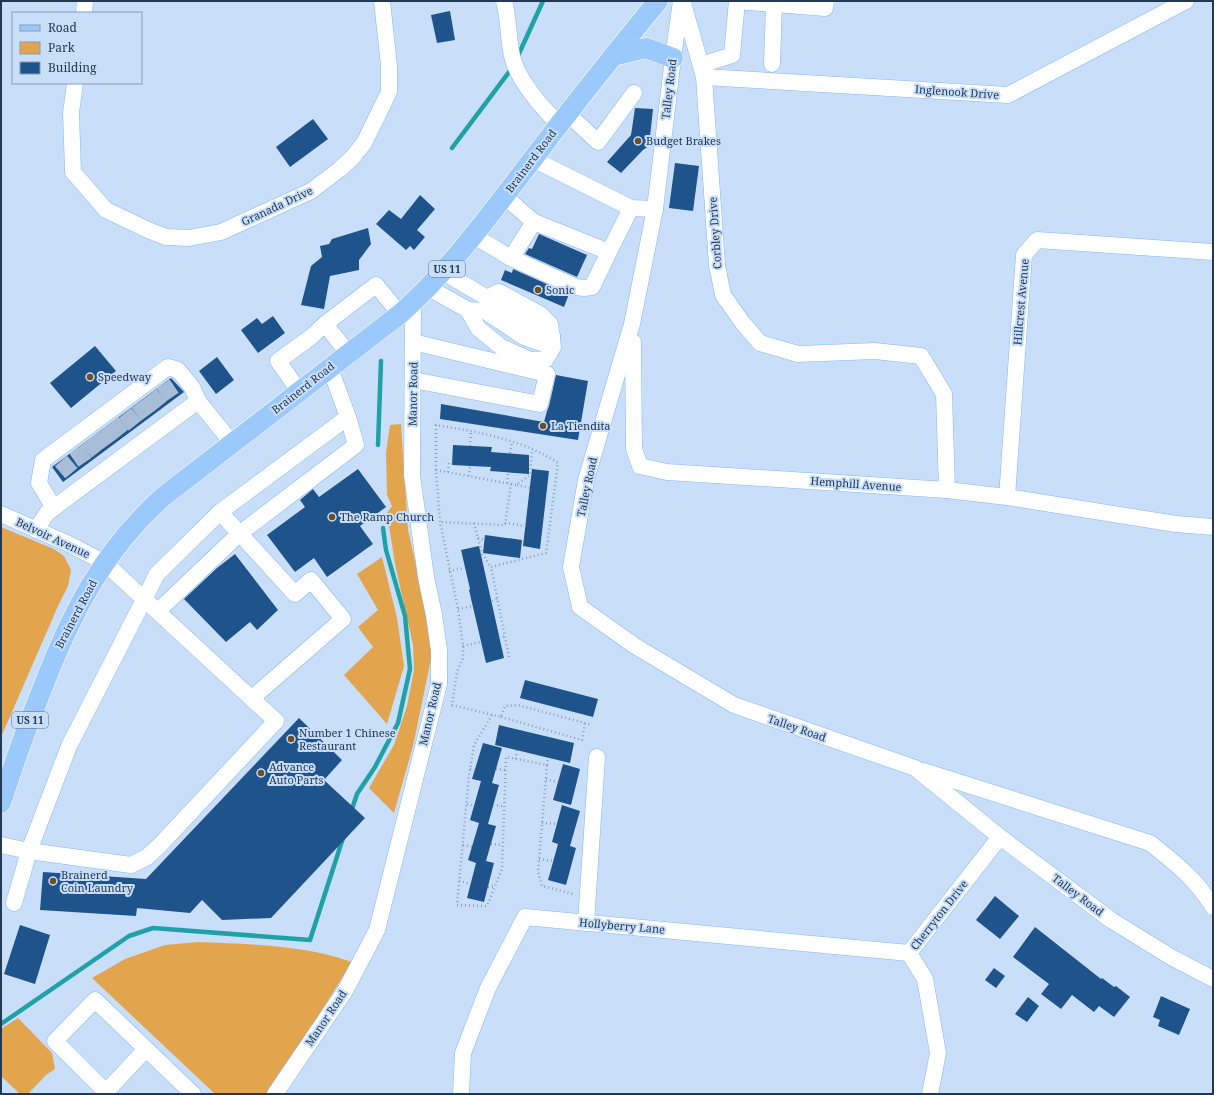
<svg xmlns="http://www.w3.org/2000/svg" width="1214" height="1095" viewBox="0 0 1214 1095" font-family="'Noto Serif',serif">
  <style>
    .green { fill: #e2a44d }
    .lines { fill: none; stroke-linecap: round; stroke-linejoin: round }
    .stream { stroke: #20a1a6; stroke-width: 4.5 }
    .building { fill: #1f538b }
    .minor-tunnel { stroke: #a8bed8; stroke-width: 16; stroke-dasharray: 16 8; stroke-linecap: butt }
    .minor-casing { stroke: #80b6f4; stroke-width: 17 }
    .major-casing { stroke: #fff; stroke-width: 21 }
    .path { stroke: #8ba1bb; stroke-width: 2.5; stroke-dasharray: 1 3; stroke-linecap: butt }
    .minor { stroke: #fff; stroke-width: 16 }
    .major { stroke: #9bc9fc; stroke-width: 20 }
    .poi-dot { fill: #6e4f25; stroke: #c9dff9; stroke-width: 1.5 }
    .labels { text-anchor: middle; stroke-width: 4; stroke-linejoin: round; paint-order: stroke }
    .shield { fill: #c9dff9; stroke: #556b85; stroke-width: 1 }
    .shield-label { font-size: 10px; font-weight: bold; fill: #233953 }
    .street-label { font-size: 11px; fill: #233953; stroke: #c9dff9 }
    .poi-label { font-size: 11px; fill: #233953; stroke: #c9dff9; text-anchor: start }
  </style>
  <rect width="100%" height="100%" fill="#c9dff9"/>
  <!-- green -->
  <g class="green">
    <polygon points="401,424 408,530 422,592 432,654 413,746 394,813 369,788 394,745 407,706 414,670 413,645 395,564 387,513 392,506 387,495 386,453 390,425"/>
    <polygon points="1,527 54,549 64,556 71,570 68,586 58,606 1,737"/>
    <polygon points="382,557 397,618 404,666 387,724 344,675 373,647 358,627 378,610 357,574"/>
    <path d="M198 942C248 944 304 945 352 962L314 1023 268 1094H215L92 978 125 959 165 945Z"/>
    <polygon points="18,1018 52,1053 55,1069 46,1075 28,1094 20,1094 1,1076 1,1029"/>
  </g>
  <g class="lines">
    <!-- stream -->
    <g class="stream">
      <polyline points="517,58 543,1"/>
      <polyline points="452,148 512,68"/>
      <polyline points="378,445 381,361"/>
      <polyline points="351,812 357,794 375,767 398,723 410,669 405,616 386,550 383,528"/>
      <polyline points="1,1024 129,936 153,928 310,940 343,838"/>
    </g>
  </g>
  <!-- building -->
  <g class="building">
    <polygon points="450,11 455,40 437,43 431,15"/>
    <polygon points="635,108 653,109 649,146 643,150 621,173 607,162 631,135"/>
    <polygon points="313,119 328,139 290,167 276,147"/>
    <polygon points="675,163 699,166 693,211 669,208"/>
    <polygon points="420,195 435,209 417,230 425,237 414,250 410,246 406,250 376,224 389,210 401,219"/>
    <polygon points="368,228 371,244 359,260 359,270 330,276 324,309 301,305 311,266 322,257 320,246 329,244 332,239"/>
    <polygon points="539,234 587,255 577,277 525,254 529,248 532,249"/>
    <polygon points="513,269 569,294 564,307 501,280 505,270 512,273"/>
    <polygon points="273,316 285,333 258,353 241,330 257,318 262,324"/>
    <polygon points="95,346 116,371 71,408 50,383"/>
    <polygon points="217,357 234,380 216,394 199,371"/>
    <polygon points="556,375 588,381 578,440 440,419 441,404 544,422 547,411 549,406"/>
    <polygon points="171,378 184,392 63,482 52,467"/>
    <polygon points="453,445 492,447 491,452 529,455 529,474 490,471 491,467 452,465"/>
    <polygon points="358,469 386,507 360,526 373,544 327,577 314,558 295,572 267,535 305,507 300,500 313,489 319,497"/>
    <polygon points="532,469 549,471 540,549 523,546"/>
    <polygon points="485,535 522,540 520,558 483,553"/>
    <polygon points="479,546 504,658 486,663 469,590 470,589 461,550"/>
    <polygon points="235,554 278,610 257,630 250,622 226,642 184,599 217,568"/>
    <polygon points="525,680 598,699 593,717 520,698"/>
    <polygon points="299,718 342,760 324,780 365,818 271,918 222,920 202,900 190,913 137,908 136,916 40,910 43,872 146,879"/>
    <polygon points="499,725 574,743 570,763 495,745"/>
    <polygon points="483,743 502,748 492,783 499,785 488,824 496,826 486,861 494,863 484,902 467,898 476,863 468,860 479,823 470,820 481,781 472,779"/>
    <polygon points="563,764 580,769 571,805 553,800"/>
    <polygon points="562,805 580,811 570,846 576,848 566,885 548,880 558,844 552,842"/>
    <polygon points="995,896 1019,916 1000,939 976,920"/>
    <polygon points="20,925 50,935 35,984 4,974"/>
    <polygon points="1035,927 1101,979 1102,978 1114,987 1116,986 1130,997 1114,1017 1099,1006 1094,1012 1072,995 1061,1009 1041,994 1049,984 1013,957"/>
    <polygon points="994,968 1005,976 996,988 985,980"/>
    <polygon points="1161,996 1190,1009 1179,1035 1158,1026 1160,1020 1153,1017"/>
    <polygon points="1028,997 1039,1006 1027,1022 1015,1014"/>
  </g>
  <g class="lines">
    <!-- minor-tunnel -->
    <g class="minor-tunnel">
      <polyline points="163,384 174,400"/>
      <polyline points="150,394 162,409"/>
      <polyline points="138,403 149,418"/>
      <polyline points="125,413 137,428"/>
      <polyline points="112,422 124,437"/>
      <polyline points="100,431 111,446"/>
      <polyline points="88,440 100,455"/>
      <polyline points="76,449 87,465"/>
      <polyline points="61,461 73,475"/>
    </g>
    <defs>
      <g id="minor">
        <path d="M504 1C509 19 508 38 512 56 517 79 542 108 559 124"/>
        <polyline points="681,1 673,58 655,209 632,324 586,480 571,567 580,607 635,646 734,705 915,768 1000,837 1111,920 1171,957 1213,979"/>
        <polyline points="737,1 825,8 826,1"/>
        <polyline points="683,3 704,77 717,265 723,295 742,322 760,343 798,354 875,351 921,356 944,394 947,490"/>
        <polyline points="84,13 85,1"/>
        <polyline points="772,64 774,4"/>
        <polyline points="701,65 732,55 737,1"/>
        <polyline points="704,77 1008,95 1186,1"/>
        <polyline points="75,83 71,113 73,172 106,210 148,230 166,237 189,238 221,232 311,191 340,169 352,158 364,143 389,92 389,66 382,1"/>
        <polyline points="568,114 598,142 634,93"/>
        <polyline points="533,159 631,208 655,209"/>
        <polyline points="474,236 511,258 576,287 584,288 592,287 609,252 534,222 504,196"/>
        <polyline points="609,252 631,208"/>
        <polyline points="511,258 534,222"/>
        <polyline points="443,272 552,336"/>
        <polyline points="429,288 468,310 485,311 524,337 541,343 552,336"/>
        <polyline points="468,310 478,328 501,347 530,360 546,359 553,347 550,324 540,314 499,292 487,298"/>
        <polyline points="413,342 547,374 540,404 413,380"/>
        <polyline points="633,342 634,449 640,466 667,472 947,490 1007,497 1176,524 1213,527"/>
        <polyline points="348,353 325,324 376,285 400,314"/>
        <polyline points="299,391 278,361 311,337 325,324"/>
        <polyline points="1007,497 1024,255 1037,240 1213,252"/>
        <polyline points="54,508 39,483 43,460 168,367 178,370 192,387 198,401"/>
        <polyline points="220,512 295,594 311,580 343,619 252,698"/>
        <polyline points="1,514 71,545 105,563 276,721 159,846 147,857 131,865 29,851 1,845"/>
        <polyline points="36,530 47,513 59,504 198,401 233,444"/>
        <polyline points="158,611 239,534 356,445 348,417"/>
        <path d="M924 771 1150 843C1175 863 1196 879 1213 907"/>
        <polyline points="14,903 29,851 69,746 157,574 220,512 348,417 330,368"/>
        <polyline points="586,923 597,757"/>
        <polyline points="146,1049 106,1092 55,1041 95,1000 193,1094"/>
        <polyline points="275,1094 345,991 377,930 439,684 439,650 434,615 426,577 412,475 413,302"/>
        <polyline points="461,1094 463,1053 488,988 525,917 909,953"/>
        <polyline points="930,1094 938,1053 925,979 909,953 1000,837"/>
      </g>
      <g id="major">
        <polyline points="613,56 646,48 673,58"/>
        <path d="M1 803C13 766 26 729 41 692 70 616 102 551 164 496L400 314C451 269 490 214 532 160 573 106 615 53 658 1"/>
      </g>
    </defs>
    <!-- minor casing -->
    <use href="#minor" class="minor-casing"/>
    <!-- major casing -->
    <use href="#major" class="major-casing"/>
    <!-- path -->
    <g class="path">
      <polyline points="470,446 471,431"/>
      <polyline points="510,453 512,442"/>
      <polyline points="436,470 511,484 505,525 440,522"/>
      <polyline points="448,472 449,463 452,463"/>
      <polyline points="469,476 470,466"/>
      <polyline points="507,483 508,472"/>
      <polyline points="511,484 516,485 530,475 532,449"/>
      <polyline points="517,485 530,488"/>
      <polyline points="474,523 482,554 491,567"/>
      <polyline points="505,523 526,526"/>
      <polyline points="478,538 484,540"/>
      <polyline points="449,571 465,568"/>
      <polyline points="492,601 497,599"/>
      <polyline points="458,609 473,606"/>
      <polyline points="499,638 505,636"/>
      <polyline points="463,646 481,642"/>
      <path d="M509 657 491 567 546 553 558 463C522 439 478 432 436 425V470L440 522 458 609 463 646V658L457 672 452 705 501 717 505 706 518 705 592 725"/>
      <polyline points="492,715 474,745 469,775 457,905 487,906 502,869 506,757 547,765 538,872 542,886 573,894"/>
      <polyline points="501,717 582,740 585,723"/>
      <polyline points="516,759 517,750"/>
      <polyline points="547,765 548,758"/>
      <polyline points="470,769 475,771"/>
      <polyline points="496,769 506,770"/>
      <polyline points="546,779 558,782"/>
      <polyline points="467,804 474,806"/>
      <polyline points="493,805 504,806"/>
      <polyline points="542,823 557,824"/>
      <polyline points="491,844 503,845"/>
      <polyline points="463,845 472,847"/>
      <polyline points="539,859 553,861"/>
      <polyline points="459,881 470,884"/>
      <polyline points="488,887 495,886"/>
    </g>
    <!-- minor -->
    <use href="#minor" class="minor"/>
    <!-- major -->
    <use href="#major" class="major"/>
  </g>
  <!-- markers -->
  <g class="poi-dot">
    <circle cx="638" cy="141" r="4"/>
    <circle cx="538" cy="290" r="4"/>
    <circle cx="90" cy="377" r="4"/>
    <circle cx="543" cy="426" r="4"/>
    <circle cx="332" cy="517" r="4"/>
    <circle cx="291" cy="739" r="4"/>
    <circle cx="261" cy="773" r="4"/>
    <circle cx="53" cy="881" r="4"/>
  </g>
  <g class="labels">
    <!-- shield labels -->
    <g class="shield">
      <rect x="429" y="261" width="36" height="16" rx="3"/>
      <rect x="12" y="712" width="36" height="16" rx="3"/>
    </g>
    <g class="shield-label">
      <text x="447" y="273">US 11</text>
      <text x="30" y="724">US 11</text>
    </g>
    <!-- street labels -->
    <g class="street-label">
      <text transform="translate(669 89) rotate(-83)" y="4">Talley Road</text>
      <text transform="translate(957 92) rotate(4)" y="4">Inglenook Drive</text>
      <text transform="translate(531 161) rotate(-53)" y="4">Brainerd Road</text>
      <text transform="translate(277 206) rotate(-25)" y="4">Granada Drive</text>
      <text transform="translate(715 233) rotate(-94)" y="4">Corbley Drive</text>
      <text transform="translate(1021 302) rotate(-85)" y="4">Hillcrest Avenue</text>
      <text transform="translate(303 388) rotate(-38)" y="4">Brainerd Road</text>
      <text transform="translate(413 394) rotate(-89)" y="4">Manor Road</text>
      <text transform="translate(856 484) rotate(4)" y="4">Hemphill Avenue</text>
      <text transform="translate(587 487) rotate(-78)" y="4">Talley Road</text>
      <text transform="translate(53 538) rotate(25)" y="4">Belvoir Avenue</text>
      <text transform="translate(76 614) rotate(-62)" y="4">Brainerd Road</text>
      <text transform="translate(430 714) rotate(-77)" y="4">Manor Road</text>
      <text transform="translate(797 728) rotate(19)" y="4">Talley Road</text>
      <text transform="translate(1078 895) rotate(37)" y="4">Talley Road</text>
      <text transform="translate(939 915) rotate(-52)" y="4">Cherryton Drive</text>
      <text transform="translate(622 926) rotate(5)" y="4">Hollyberry Lane</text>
      <text transform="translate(326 1018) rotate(-56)" y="4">Manor Road</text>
    </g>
    <!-- poi labels -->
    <g class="poi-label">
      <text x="646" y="145">Budget Brakes</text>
      <text x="546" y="294">Sonic</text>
      <text x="98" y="381">Speedway</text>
      <text x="551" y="430">La Tiendita</text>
      <text x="340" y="521">The Ramp Church</text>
      <text x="299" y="737">Number 1 Chinese<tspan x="299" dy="13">Restaurant</tspan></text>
      <text x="269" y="771">Advance<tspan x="269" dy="13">Auto Parts</tspan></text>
      <text x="61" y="879">Brainerd<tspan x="61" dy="13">Coin Laundry</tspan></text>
    </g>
  </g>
  <!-- border -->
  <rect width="1214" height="1095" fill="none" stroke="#233953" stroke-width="4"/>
  <!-- legend -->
  <rect x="12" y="12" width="130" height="72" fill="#c9dff9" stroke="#879db7"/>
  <rect x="20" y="25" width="20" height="6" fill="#9bc9fc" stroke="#879db7"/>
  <text x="48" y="32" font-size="12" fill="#233953">Road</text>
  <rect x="20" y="42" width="20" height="12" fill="#e2a44d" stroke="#879db7"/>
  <text x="48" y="52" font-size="12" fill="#233953">Park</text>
  <rect x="20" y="62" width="20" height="12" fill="#1f538b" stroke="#879db7"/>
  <text x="48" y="72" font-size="12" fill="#233953">Building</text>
</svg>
